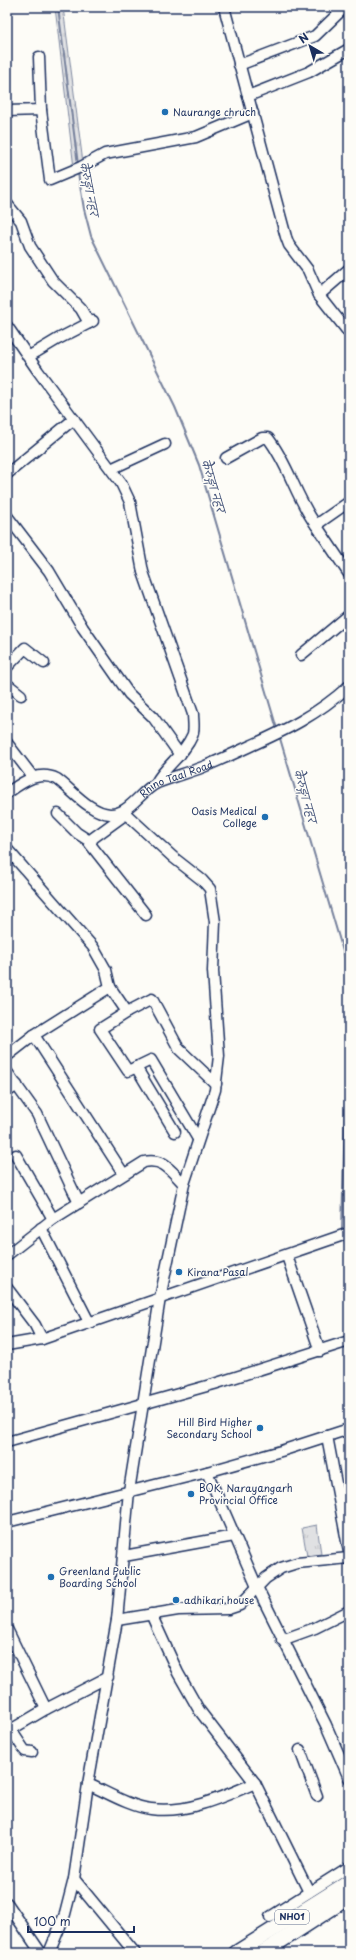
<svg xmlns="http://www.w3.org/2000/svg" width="356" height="1960" viewBox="0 0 356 1960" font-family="'Playpen Sans','Playpen Sans Deva',sans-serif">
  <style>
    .grass { fill: url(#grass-tufts); stroke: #7e88a0 }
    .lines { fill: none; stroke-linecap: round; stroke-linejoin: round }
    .stream { stroke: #76819c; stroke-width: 2 }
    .minor-casing { stroke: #1b2f5e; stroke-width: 13 }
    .highway-casing { stroke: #1b2f5e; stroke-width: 17 }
    .minor { stroke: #fdfcf7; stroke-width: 10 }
    .highway { stroke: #fdfcf7; stroke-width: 14 }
    .poi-dot { fill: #1f6fb2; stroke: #fdfcf7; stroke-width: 1.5 }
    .labels { text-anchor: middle; stroke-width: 3; stroke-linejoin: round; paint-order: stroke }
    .shield { fill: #fdfcf7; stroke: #5f6c8c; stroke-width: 1 }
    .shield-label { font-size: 9px; font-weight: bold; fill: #1b2f5e }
    .poi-label { font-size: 10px; fill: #1b2f5e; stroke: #fdfcf7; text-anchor: start }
    .street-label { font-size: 10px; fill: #1b2f5e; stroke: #fdfcf7 }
    .water-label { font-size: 11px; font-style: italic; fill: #49587d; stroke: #fdfcf7 }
  </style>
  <defs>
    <pattern id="grass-tufts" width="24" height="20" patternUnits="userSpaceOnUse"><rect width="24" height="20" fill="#e0e1e3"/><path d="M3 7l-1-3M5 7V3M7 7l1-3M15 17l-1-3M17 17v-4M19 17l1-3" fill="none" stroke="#c0c1c5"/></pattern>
  </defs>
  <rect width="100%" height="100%" fill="#fdfcf7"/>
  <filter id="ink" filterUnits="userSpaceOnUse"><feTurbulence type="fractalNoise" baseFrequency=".025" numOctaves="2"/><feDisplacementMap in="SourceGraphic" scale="8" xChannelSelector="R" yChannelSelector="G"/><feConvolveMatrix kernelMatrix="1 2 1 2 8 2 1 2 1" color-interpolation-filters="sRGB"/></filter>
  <g filter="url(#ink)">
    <!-- grass -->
    <g class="grass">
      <polygon points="55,7 63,7 83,163 74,168"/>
      <polygon points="317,1525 321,1554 307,1556 302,1528"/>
    </g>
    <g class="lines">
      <!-- stream -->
      <g class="stream">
        <polyline points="58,7 78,165"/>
        <polyline points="78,173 84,209 91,236 175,407 199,465 277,729"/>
        <polyline points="279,735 348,968 349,976"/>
        <polyline points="342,1232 345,1108 349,1051"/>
        <polyline points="344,1238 349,1259"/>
      </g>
      <defs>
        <g id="minor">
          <polyline points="224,7 286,237 289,245 308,270 319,295 349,333"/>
          <polyline points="39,57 41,110"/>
          <polyline points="239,65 315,36 345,7"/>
          <polyline points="248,96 309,72 349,49"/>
          <polyline points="7,111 41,110 50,180 81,167 105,154 196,137 253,113"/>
          <polyline points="7,204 21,221 30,246 53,281 81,309 89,323"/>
          <polyline points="319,295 349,269"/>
          <path d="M7 326 38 371 121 483 130 502 143 572 193 714C193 720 195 731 192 736 184 755 165 766 156 783"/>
          <polyline points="28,357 58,339 93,321"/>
          <path d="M226 458 262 438H268C289 465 296 498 316 525"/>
          <polyline points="111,469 165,444"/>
          <polyline points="7,474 74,419"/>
          <polyline points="349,502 316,525 349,574"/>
          <polyline points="7,516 49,571 83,628 129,694 153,717 180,755"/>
          <polyline points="301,655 349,615"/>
          <polyline points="7,667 25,648 44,663"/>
          <polyline points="7,684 21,695"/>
          <polyline points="7,743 33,777"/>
          <path id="s1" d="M7 793C23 782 38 770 57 779 72 790 90 813 110 814 130 814 140 791 157 783 172 777 188 773 203 767 218 761 233 754 248 747 286 730 317 715 349 686"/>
          <polyline points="58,814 77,833 91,842"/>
          <polyline points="126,814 93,838 90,844 146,915"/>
          <polyline points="7,849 93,947 106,970 110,987 34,1035 7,1056"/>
          <polyline points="110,987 127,1012 152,999 179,1049 216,1084"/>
          <polyline points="127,1012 100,1029 128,1071 151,1060 198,1139"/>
          <polyline points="34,1035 123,1173"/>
          <polyline points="136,1067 175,1132"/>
          <polyline points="7,1072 37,1114 79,1203"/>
          <polyline points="7,1092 17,1085"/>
          <polyline points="16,1155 53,1219"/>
          <polyline points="41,1228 89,1322"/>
          <path d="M7 1255 53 1219 144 1162C164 1158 171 1171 184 1184"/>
          <polyline points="287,1256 320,1351"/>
          <polyline points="7,1288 35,1325 42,1339"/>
          <polyline points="7,1345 42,1339 349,1233"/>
          <polyline points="327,1436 349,1552"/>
          <polyline points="7,1442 214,1384 349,1341"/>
          <polyline points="207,1472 257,1587 326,1725 349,1778"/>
          <polyline points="7,1522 207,1472 281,1451 349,1429"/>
          <polyline points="124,1556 234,1536"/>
          <polyline points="151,1614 178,1673 199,1710 255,1783 309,1892"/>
          <polyline points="117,1620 178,1610 228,1609 240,1605 266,1578 281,1568 297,1563 349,1558"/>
          <polyline points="7,1629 46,1709"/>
          <polyline points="282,1640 315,1628 349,1611"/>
          <polyline points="11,1730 25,1751 32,1752"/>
          <polyline points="7,1732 46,1709 108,1677"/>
          <polyline points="300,1750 317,1796"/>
          <path d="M88 1784C106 1792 131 1807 151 1809 186 1814 223 1797 255 1783"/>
          <polyline points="74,1879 135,1953"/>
          <polyline points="7,1903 41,1953"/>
          <polyline points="270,1917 349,1867"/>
          <polyline points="49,1953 65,1914 74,1879 88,1784 117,1620 129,1491 160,1298 184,1184 215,1090 219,1056 213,971 215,922 210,889 202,880 174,858 126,814 126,809"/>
        </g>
        <g id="highway">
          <polyline points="236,1953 349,1882"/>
          <polyline points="262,1953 349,1897"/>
        </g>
      </defs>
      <!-- minor casing -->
      <use href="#minor" class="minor-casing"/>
      <!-- highway casing -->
      <use href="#highway" class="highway-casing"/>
      <!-- minor -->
      <use href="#minor" class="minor"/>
      <!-- highway -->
      <use href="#highway" class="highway"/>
    </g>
  </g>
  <!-- markers -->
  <g class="poi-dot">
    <circle cx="165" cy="112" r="4"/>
    <circle cx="265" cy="817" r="4"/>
    <circle cx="179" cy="1272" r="4"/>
    <circle cx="260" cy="1428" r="4"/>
    <circle cx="191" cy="1494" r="4"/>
    <circle cx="51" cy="1577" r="4"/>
    <circle cx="176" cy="1600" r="4"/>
  </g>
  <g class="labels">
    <!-- shield labels -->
    <rect class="shield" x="275" y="1910" width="34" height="14" rx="3"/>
    <g class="shield-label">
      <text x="292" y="1920">NH01</text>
    </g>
    <!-- poi labels -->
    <g class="poi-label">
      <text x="173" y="116">Naurange chruch</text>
      <text x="257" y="815" text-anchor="end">Oasis Medical<tspan x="257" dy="12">College</tspan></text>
      <text x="187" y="1276">Kirana Pasal</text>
      <text x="252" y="1426" text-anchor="end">Hill Bird Higher<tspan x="252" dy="12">Secondary School</tspan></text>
      <text x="199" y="1492">BOK, Narayangarh<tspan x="199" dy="12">Provincial Office</tspan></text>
      <text x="59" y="1575">Greenland Public<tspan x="59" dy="12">Boarding School</tspan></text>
      <text x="184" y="1604">adhikari house</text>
    </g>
    <!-- street labels -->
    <g class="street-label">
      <text dy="4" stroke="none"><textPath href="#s1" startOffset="196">Rhino Taal Road</textPath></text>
    </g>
    <!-- water labels -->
    <g class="water-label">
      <text transform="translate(89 189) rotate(79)" y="4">केेरुङ्गा नहर</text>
      <text transform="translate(213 486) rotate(73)" y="4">केेरुङ्गा नहर</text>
      <text transform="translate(305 796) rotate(74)" y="4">केेरुङ्गा नहर</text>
    </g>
  </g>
  <!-- margin -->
  <rect width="356" height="1960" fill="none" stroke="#fdfcf7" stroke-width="24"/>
  <rect x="12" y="12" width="332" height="1936" fill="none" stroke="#1b2f5e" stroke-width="1.5" filter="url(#ink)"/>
  <!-- north arrow -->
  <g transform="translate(310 46) rotate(322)" stroke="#fdfcf7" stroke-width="3" paint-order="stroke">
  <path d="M0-3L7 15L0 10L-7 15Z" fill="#1b2f5e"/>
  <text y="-6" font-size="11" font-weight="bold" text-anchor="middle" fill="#1b2f5e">N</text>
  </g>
  <!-- scale -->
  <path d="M28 1926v6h106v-6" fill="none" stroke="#1b2f5e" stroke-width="2"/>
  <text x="34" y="1926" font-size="12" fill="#1b2f5e" stroke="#fdfcf7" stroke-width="3" paint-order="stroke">100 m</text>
</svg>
